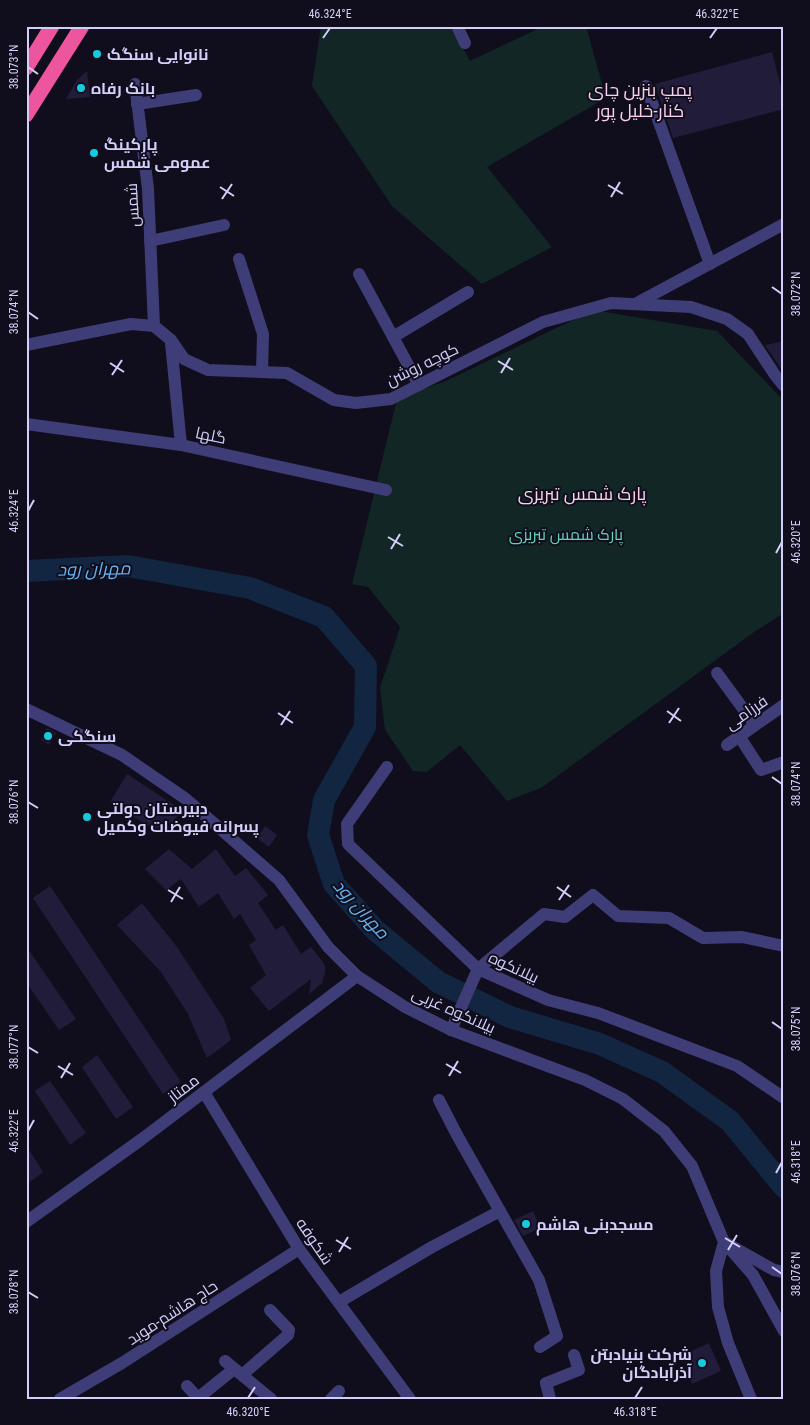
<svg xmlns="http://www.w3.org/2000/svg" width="810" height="1425" viewBox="0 0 810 1425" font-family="'Roboto Condensed',Cairo,sans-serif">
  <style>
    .green { fill: #112625 }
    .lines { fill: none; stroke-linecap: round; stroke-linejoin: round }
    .river { stroke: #122541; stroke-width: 22 }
    .building { fill: #221c3b }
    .minor { stroke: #3f3d77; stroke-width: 12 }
    .highway { stroke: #ee559f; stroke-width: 15 }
    .ticks { fill: none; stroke: #d3cefa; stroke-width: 2 }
    .poi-dot { fill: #16cbde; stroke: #100e1c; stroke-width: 2 }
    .labels { text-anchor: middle; stroke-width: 4; stroke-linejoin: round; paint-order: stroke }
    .poi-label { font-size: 16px; font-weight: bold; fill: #d3cefa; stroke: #100e1c; text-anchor: start }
    .street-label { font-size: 16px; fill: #d3cefa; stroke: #100e1c }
    .park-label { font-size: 16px; fill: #62d2b6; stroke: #100e1c }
    .neighbourhood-label { font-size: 18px; fill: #fad0eb; stroke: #100e1c }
    .water-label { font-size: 18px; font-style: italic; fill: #66b1f0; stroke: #100e1c }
    .neatline { fill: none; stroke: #d3cefa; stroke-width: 2 }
    .ticks-label { font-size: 12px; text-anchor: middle; fill: #d3cefa }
  </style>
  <rect width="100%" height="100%" fill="#100e1c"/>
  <!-- green -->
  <g class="green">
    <polygon points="321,26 451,26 470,61 544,26 586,26 606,98 487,167 552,247 482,284 392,206 312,86"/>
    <polygon points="594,310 717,331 784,401 784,613 754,632 541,788 507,801 460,745 427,772 413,771 385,730 380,688 400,627 368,587 352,584 397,399 448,380"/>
  </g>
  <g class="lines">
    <!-- river -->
    <polyline class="river" points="26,571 128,566 250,588 324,617 366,666 365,727 324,800 318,835 334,884 375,930 438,982 510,1017 600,1044 662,1072 730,1121 784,1187"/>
  </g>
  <!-- building -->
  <g class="building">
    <polygon points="772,52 784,99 784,109 673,138 655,84"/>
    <polygon points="87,71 90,97 66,99 77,80"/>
    <polygon points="784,341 784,373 765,345"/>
    <polygon points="47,728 56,733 49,745 41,740"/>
    <polygon points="127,774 182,810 163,835 110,802"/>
    <polygon points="265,826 277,835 269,847 257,838"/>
    <polygon points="169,849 192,869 216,849 235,876 246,868 268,895 258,903 276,930 283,925 301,954 311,947 323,962 325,967 325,973 322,983 309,994 311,979 269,1011 250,988 266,975 249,945 256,940 240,914 234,919 218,893 199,907 181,879 166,890 145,869"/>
    <polygon points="50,886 181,1082 163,1094 33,898"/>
    <polygon points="142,903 177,947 224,1019 231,1040 207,1058 188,1014 161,972 117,925"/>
    <polygon points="26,946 76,1019 59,1030 26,982"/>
    <polygon points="97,1055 133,1107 116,1119 82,1067"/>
    <polygon points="50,1081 86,1133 70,1145 35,1091"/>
    <polygon points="26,1145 43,1172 26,1185"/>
    <polygon points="533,1211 540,1228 523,1236 514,1220"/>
    <polygon points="709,1343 721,1371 692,1384 683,1355"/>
  </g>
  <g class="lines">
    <!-- minor -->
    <g class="minor">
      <polyline points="457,26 465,43"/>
      <polyline points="135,84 148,189 154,326"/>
      <polyline points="646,86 710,264"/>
      <polyline points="137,104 196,95"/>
      <polyline points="150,241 224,225"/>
      <polyline points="239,259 263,334 262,372"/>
      <polyline points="359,274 419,385"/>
      <polyline points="635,304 784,224"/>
      <polyline points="393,337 468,292"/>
      <polyline points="171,343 181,445"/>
      <polyline points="26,345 131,324 154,326 171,340 184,359 208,370 287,373 334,400 356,403 391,399 543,322 611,303 691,307 727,319 748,334 775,375 784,386"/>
      <polyline points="26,424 181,445 386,490"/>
      <polyline points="717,673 755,725"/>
      <polyline points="26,709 122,755 186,799 279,880 328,947 357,976 405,1007 451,1030 585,1080 623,1099 664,1131 692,1166 724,1242 716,1271 718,1307 728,1343 751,1399"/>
      <polyline points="739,736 761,770 784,762"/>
      <polyline points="727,745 784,705"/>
      <polyline points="387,767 347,824 348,844 478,969 548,1000 598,1013 737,1066 784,1098"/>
      <polyline points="451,1030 478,969 544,914 565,917 593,895 618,916 669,918 703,938 742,937 784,946"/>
      <polyline points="204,1092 299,1249 410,1399"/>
      <polyline points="439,1100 457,1135 539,1280 557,1336 540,1347"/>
      <polyline points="26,1222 142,1139 357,976"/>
      <polyline points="784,1272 774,1270 724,1242 753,1275 784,1331"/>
      <polyline points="339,1302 432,1247 500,1211"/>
      <polyline points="225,1361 271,1399"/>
      <polyline points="242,1375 288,1335 289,1330 270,1310"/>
      <polyline points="187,1386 199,1399"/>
      <polyline points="198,1398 234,1369"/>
      <polyline points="60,1399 122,1363 299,1249"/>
      <polyline points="331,1399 339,1391"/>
      <polyline points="550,1399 546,1383 579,1370 574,1355"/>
    </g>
    <!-- highway -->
    <g class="highway">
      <polyline points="26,68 52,26"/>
      <polyline points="26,115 82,26"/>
    </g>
  </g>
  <!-- ticks -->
  <path class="ticks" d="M323 38 330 28M710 38 717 28M28 67 38 74M608 185 623 194M220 187 234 196M611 197 620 182M222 199 232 184M772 287 782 294M28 312 38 319M498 361 513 370M110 363 124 372M501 373 510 358M112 375 122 360M28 511 34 500M388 537 403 546M391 549 400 534M776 553 782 542M667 711 681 721M278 713 293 723M669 723 679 708M281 725 290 711M772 777 782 784M28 802 38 808M557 887 571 897M168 890 183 899M559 900 569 885M171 902 180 887M772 1022 782 1029M28 1047 38 1053M446 1064 461 1073M58 1066 73 1075M449 1076 458 1061M61 1078 70 1063M28 1131 34 1120M776 1173 782 1162M725 1238 740 1247M336 1240 351 1249M728 1250 737 1235M339 1252 348 1237M772 1267 782 1274M28 1292 38 1298M248 1398 255 1387M635 1398 642 1387"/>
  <!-- markers -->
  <g class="poi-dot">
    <circle cx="97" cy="54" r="5"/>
    <circle cx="81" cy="88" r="5"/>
    <circle cx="94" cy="153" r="5"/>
    <circle cx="48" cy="736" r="5"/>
    <circle cx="87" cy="817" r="5"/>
    <circle cx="526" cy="1224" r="5"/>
    <circle cx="702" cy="1363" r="5"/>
  </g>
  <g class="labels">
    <!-- poi labels -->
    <g class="poi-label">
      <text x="107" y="60">نانوایی سنگک</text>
      <text x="91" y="94">بانک رفاه</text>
      <text x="104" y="150">پارکینگ<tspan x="104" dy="18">عمومی شمس</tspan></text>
      <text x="58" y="742">سنگکی</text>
      <text x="97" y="814">دبیرستان دولتی<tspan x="97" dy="18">پسرانه فیوضات وکمیل</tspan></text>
      <text x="536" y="1230">مسجدبنی هاشم</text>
      <text x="692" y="1360" text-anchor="end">شرکت بنیادبتن<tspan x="692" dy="18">آذرآبادگان</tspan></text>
    </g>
    <!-- street labels -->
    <g class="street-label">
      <text transform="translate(132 205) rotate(-93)" y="6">شمس</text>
      <text transform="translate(422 364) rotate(-26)" y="6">کوچه روشن</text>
      <text transform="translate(211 435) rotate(12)" y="6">گلها</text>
      <text transform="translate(746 712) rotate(-35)" y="6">فرزامی</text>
      <text transform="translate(514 967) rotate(25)" y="6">بیلانکوه</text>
      <text transform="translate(454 1010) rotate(24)" y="6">بیلانکوه غربی</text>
      <text transform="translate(183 1088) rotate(-37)" y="6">ممتاز</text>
      <text transform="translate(315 1241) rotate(56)" y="6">شکوفه</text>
      <text transform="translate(172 1312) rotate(-33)" y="6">حاج هاشم-موید</text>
    </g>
    <!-- park labels -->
    <g class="park-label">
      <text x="566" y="540">پارک شمس تبریزی</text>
    </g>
    <!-- neighbourhood labels -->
    <g class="neighbourhood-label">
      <text x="640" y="96">پمپ بنزین چای<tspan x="640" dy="21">کنار-خلیل پور</tspan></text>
      <text x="582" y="500">پارک شمس تبریزی</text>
    </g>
    <!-- water labels -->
    <g class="water-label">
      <text transform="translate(94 569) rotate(-1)" y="6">مهران رود</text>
      <text transform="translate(361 909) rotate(48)" y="6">مهران رود</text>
    </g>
  </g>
  <!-- border -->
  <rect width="810" height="1425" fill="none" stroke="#100e1c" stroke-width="55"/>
  <rect x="28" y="28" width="754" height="1370" class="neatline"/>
  <g class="ticks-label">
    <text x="330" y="18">46.324°E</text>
    <text x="717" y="18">46.322°E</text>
    <text transform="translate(14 67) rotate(-90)" y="4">38.073°N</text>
    <text transform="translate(796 294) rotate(-90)" y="4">38.072°N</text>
    <text transform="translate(14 312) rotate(-90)" y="4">38.074°N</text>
    <text transform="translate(14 511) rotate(-90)" y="4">46.324°E</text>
    <text transform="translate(796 542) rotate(-90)" y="4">46.320°E</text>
    <text transform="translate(796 784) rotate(-90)" y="4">38.074°N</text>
    <text transform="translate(14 802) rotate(-90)" y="4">38.076°N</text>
    <text transform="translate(796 1029) rotate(-90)" y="4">38.075°N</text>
    <text transform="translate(14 1047) rotate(-90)" y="4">38.077°N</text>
    <text transform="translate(14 1131) rotate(-90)" y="4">46.322°E</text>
    <text transform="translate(796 1162) rotate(-90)" y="4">46.318°E</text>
    <text transform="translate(796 1274) rotate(-90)" y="4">38.076°N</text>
    <text transform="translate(14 1292) rotate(-90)" y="4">38.078°N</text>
    <text x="248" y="1416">46.320°E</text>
    <text x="635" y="1416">46.318°E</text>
  </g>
</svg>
